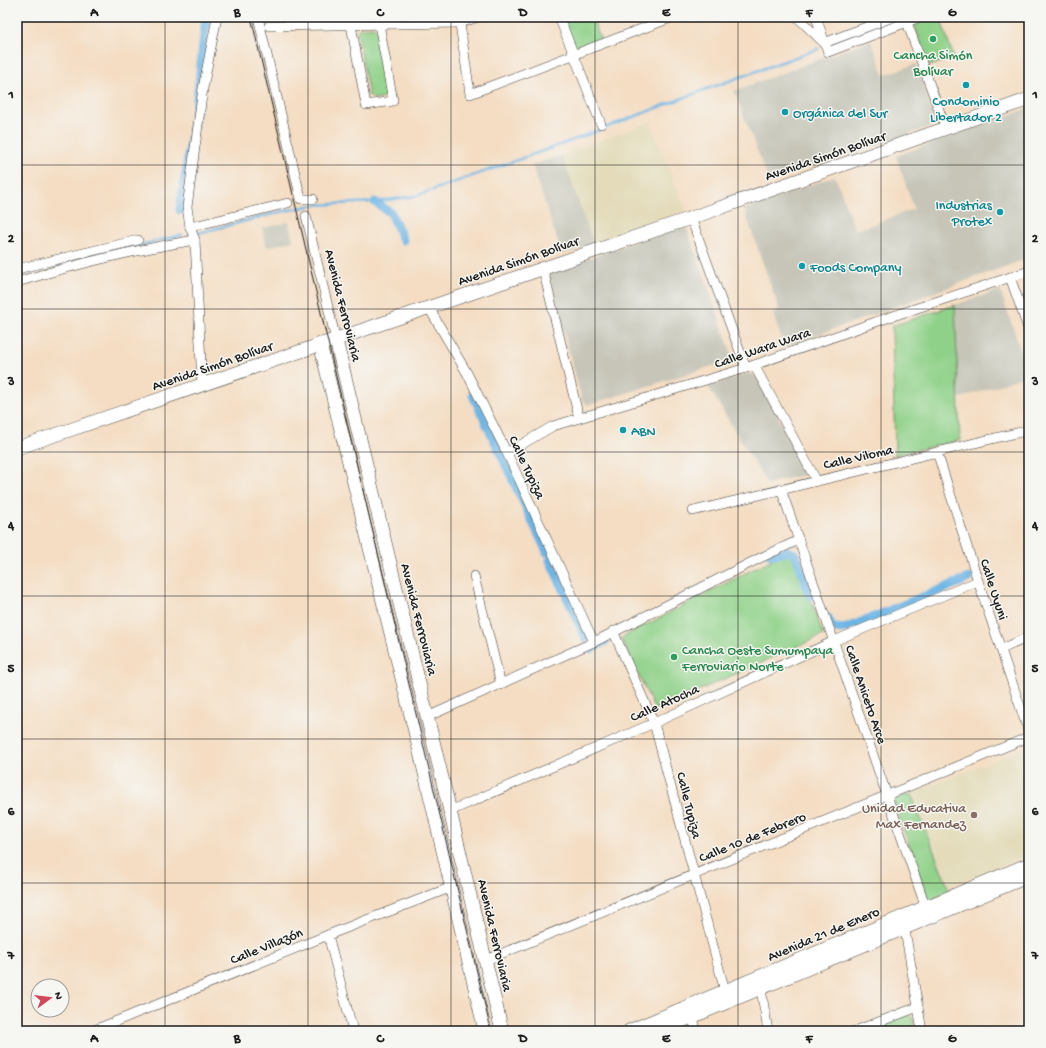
<svg xmlns="http://www.w3.org/2000/svg" width="1046" height="1048" viewBox="0 0 1046 1048" font-family="'Gochi Hand',sans-serif">
  <style>
    .built { fill: #e3dbba }
    .industrial { fill: #c6c5b8 }
    .green { fill: #90d189; stroke: #567652 }
    .lines { fill: none; stroke-linecap: round; stroke-linejoin: round }
    .stream { stroke: #6db5e5; stroke-width: 2.5 }
    .canal { stroke: #6db5e5; stroke-width: 9 }
    .street-casing { stroke: #3c3935; stroke-width: 10 }
    .secondary-casing { stroke: #3c3935; stroke-width: 14 }
    .street { stroke: #fff; stroke-width: 9 }
    .secondary { stroke: #fff; stroke-width: 13 }
    .tram { stroke: #1c1c1c; stroke-width: 1 }
    .grid { fill: none; stroke: #1c1c1c; stroke-width: 1; stroke-opacity: 0.55 }
    .leisure-dot { fill: #2e9e5b; stroke: #f6f6f2; stroke-width: 1.5 }
    .culture-dot { fill: #0f9aa8; stroke: #f6f6f2; stroke-width: 1.5 }
    .education-dot { fill: #8d6e63; stroke: #f6f6f2; stroke-width: 1.5 }
    .labels { text-anchor: middle; stroke-width: 3; stroke-linejoin: round; paint-order: stroke }
    .leisure-label { font-size: 14px; fill: #27864d; stroke: #f6f6f2 }
    .culture-label { font-size: 14px; fill: #0d838f; stroke: #f6f6f2; text-anchor: start }
    .street-label { font-size: 14px; fill: #1c1c1c; stroke: #f6f6f2 }
    .education-label { font-size: 14px; fill: #785e54; stroke: #f6f6f2; text-anchor: end }
    .neatline { fill: none; stroke: #1c1c1c; stroke-width: 1.5 }
    .grid-label { font-size: 13px; text-anchor: middle; font-weight: bold; fill: #1c1c1c }
  </style>
  <rect width="100%" height="100%" fill="#f6f6f2"/>
  <filter id="ink" filterUnits="userSpaceOnUse"><feTurbulence type="fractalNoise" baseFrequency=".025" numOctaves="2"/><feDisplacementMap in="SourceGraphic" scale="8" xChannelSelector="R" yChannelSelector="G"/><feConvolveMatrix kernelMatrix="1 2 1 2 8 2 1 2 1" color-interpolation-filters="sRGB"/></filter>
  <filter id="wash" filterUnits="userSpaceOnUse"><feTurbulence type="fractalNoise" baseFrequency=".012" numOctaves="4" result="noise"/><feDisplacementMap in="SourceGraphic" scale="16" xChannelSelector="R" yChannelSelector="G"/><feGaussianBlur stdDeviation="0.9" result="paint"/><feColorMatrix in="noise" values="0 0 0 0 0 0 0 0 0 0 0 0 0 0 0 0 0 1.4 0 .05"/><feComposite in="paint" operator="in"/></filter>
  <g filter="url(#wash)">
    <rect width="100%" height="100%" fill="#f4ddc2"/>
    <!-- built -->
    <g class="built">
      <polygon points="650,122 686,211 594,245 562,155"/>
      <polygon points="1022,749 1027,751 1029,758 1029,855 949,887 911,794"/>
    </g>
    <!-- industrial -->
    <g class="industrial">
      <polygon points="871,40 884,75 916,64 937,124 849,155 848,151 769,181 734,91"/>
      <polygon points="1029,108 1029,258 784,347 773,313 779,309 744,209 835,176 855,230 868,226 914,209 896,156"/>
      <polygon points="562,155 594,245 562,254 532,165"/>
      <polygon points="289,222 293,241 267,247 262,228"/>
      <polygon points="681,225 687,229 731,352 728,361 588,405 582,400 549,275 553,271"/>
      <polygon points="1000,290 1029,375 958,399 955,305"/>
      <polygon points="749,373 757,377 806,469 802,475 767,484 708,386"/>
    </g>
    <!-- green -->
    <g class="green">
      <polygon points="562,17 592,17 601,41 575,50"/>
      <polygon points="932,17 940,17 954,58 929,66 914,23"/>
      <polygon points="374,27 377,32 388,92 383,98 376,100 369,96 357,31 360,28"/>
      <polygon points="955,305 960,440 895,455 892,326"/>
      <polygon points="788,551 796,555 823,635 655,710 621,638"/>
      <polygon points="911,794 950,892 930,900 927,897 894,802 894,799"/>
      <polygon points="909,1014 913,1018 915,1031 869,1031"/>
    </g>
    <g class="lines">
      <!-- stream -->
      <g class="stream">
        <polyline points="199,233 280,212 314,205 375,202 416,196 568,142 704,90 818,49"/>
        <polyline points="103,254 182,235"/>
        <polyline points="17,276 67,263"/>
      </g>
      <!-- canal -->
      <g class="canal">
        <polyline points="375,202 391,213 403,240"/>
        <polyline points="180,210 198,93 206,17"/>
        <polyline points="473,395 547,552"/>
        <polyline points="770,555 788,551 796,555 810,596"/>
        <polyline points="550,560 586,638"/>
        <path d="M828 618C832 628 836 630 847 628L969 578"/>
        <polyline points="591,649 605,641"/>
      </g>
    </g>
  </g>
  <g filter="url(#ink)">
    <g class="lines">
      <defs>
        <g id="street">
          <polyline points="258,17 301,199 313,199"/>
          <polyline points="459,17 470,94 673,17"/>
          <polyline points="559,17 601,124"/>
          <polyline points="797,17 822,41"/>
          <polyline points="816,17 828,52 920,17"/>
          <polyline points="905,17 946,129"/>
          <polyline points="351,25 366,105 393,101 379,24"/>
          <polyline points="269,26 460,23 478,17"/>
          <polyline points="824,43 893,17"/>
          <polyline points="306,216 336,340"/>
          <polyline points="691,218 746,368"/>
          <polyline points="190,227 288,203"/>
          <polyline points="17,269 138,240"/>
          <polyline points="543,269 579,418"/>
          <polyline points="1010,277 1029,331"/>
          <path d="M17 282C76 264 134 250 195 240"/>
          <polyline points="429,308 467,373 507,453 594,642"/>
          <polyline points="754,365 816,480"/>
          <polyline points="202,385 195,240 190,227 187,207 203,88 217,17"/>
          <polyline points="937,452 978,581 1029,733"/>
          <polyline points="507,453 553,426 746,368 884,319 1029,271"/>
          <polyline points="781,489 926,908"/>
          <path d="M693 511C805 483 917 457 1029 430"/>
          <polyline points="474,576 501,685"/>
          <polyline points="613,631 654,723 726,995"/>
          <polyline points="1001,649 1029,637"/>
          <polyline points="427,717 594,642 760,558 799,540"/>
          <polyline points="450,811 654,723 834,641 978,581"/>
          <polyline points="904,924 922,1031"/>
          <polyline points="328,935 353,1031"/>
          <polyline points="486,960 1029,737"/>
          <polyline points="761,989 768,1031"/>
          <polyline points="693,1017 696,1031"/>
          <polyline points="92,1031 328,935 452,887"/>
          <polyline points="855,1031 918,1007"/>
        </g>
        <g id="secondary">
          <polyline points="336,340 450,811 502,1031"/>
          <polyline points="320,344 419,748 485,1031"/>
          <polyline points="17,448 691,218 1029,99"/>
          <polyline points="629,1031 1029,864"/>
          <polyline points="658,1031 1029,876"/>
        </g>
      </defs>
      <!-- street casing -->
      <use href="#street" class="street-casing"/>
      <!-- secondary casing -->
      <use href="#secondary" class="secondary-casing"/>
      <!-- street -->
      <use href="#street" class="street"/>
      <!-- secondary -->
      <use href="#secondary" class="secondary"/>
      <!-- tram -->
      <polyline class="tram" points="251,17 491,1031"/>
    </g>
  </g>
  <!-- grid -->
  <path class="grid" d="M165 17V1031M308 17V1031M451 17V1031M595 17V1031M738 17V1031M881 17V1031M17 165H1029M17 309H1029M17 452H1029M17 596H1029M17 739H1029M17 883H1029"/>
  <!-- markers -->
  <g class="leisure-dot">
    <circle cx="933" cy="39" r="4"/>
    <circle cx="674" cy="657" r="4"/>
  </g>
  <g class="culture-dot">
    <circle cx="966" cy="85" r="4"/>
    <circle cx="785" cy="112" r="4"/>
    <circle cx="1000" cy="212" r="4"/>
    <circle cx="802" cy="266" r="4"/>
    <circle cx="623" cy="430" r="4"/>
  </g>
  <circle class="education-dot" cx="974" cy="815" r="4"/>
  <g class="labels">
    <!-- leisure labels -->
    <g class="leisure-label">
      <text x="933" y="59">Cancha Simón<tspan x="933" dy="16">Bolívar</tspan></text>
      <text x="682" y="654" text-anchor="start">Cancha Oeste Sumumpaya<tspan x="682" dy="16">Ferroviario Norte</tspan></text>
    </g>
    <!-- culture labels -->
    <g class="culture-label">
      <text x="966" y="105" text-anchor="middle">Condominio<tspan x="966" dy="16">Libertador 2</tspan></text>
      <text x="793" y="117">Orgánica del Sur</text>
      <text x="992" y="209" text-anchor="end">Industrias<tspan x="992" dy="16">Protex</tspan></text>
      <text x="810" y="271">Foods Company</text>
      <text x="631" y="435">ABN</text>
    </g>
    <!-- street labels -->
    <g class="street-label">
      <text transform="translate(825 155) rotate(-19)" y="5">Avenida Simón Bolívar</text>
      <text transform="translate(518 260) rotate(-19)" y="5">Avenida Simón Bolívar</text>
      <text transform="translate(344 305) rotate(76)" y="5">Avenida Ferroviaria</text>
      <text transform="translate(762 347) rotate(-19)" y="5">Calle Wara Wara</text>
      <text transform="translate(212 365) rotate(-19)" y="5">Avenida Simón Bolívar</text>
      <text transform="translate(858 456) rotate(-13)" y="5">Calle Viloma</text>
      <text transform="translate(528 467) rotate(65)" y="5">Calle Tupiza</text>
      <text transform="translate(995 589) rotate(72)" y="5">Calle Uyuni</text>
      <text transform="translate(420 619) rotate(76)" y="5">Avenida Ferroviaria</text>
      <text transform="translate(867 694) rotate(71)" y="5">Calle Aniceto Arce</text>
      <text transform="translate(664 702) rotate(-24)" y="5">Calle Atocha</text>
      <text transform="translate(690 805) rotate(76)" y="5">Calle Tupiza</text>
      <text transform="translate(752 836) rotate(-22)" y="5">Calle 10 de Febrero</text>
      <text transform="translate(823 933) rotate(-23)" y="5">Avenida 21 de Enero</text>
      <text transform="translate(496 935) rotate(77)" y="5">Avenida Ferroviaria</text>
      <text transform="translate(266 945) rotate(-22)" y="5">Calle Villazón</text>
    </g>
    <!-- education labels -->
    <g class="education-label">
      <text x="966" y="812">Unidad Educativa<tspan x="966" dy="16">Max Fernandez</tspan></text>
    </g>
  </g>
  <!-- margin -->
  <rect width="1046" height="1048" fill="none" stroke="#f6f6f2" stroke-width="44"/>
  <!-- north arrow -->
  <g transform="translate(50 998) rotate(75)"><circle r="19" fill="#f6f6f2" stroke="#9f9f9c"/>
  <path d="M0-3L7 15L0 10L-7 15Z" fill="#d1495b"/>
  <text y="-6" font-size="11" font-weight="bold" text-anchor="middle" fill="#1c1c1c">N</text>
  </g>
  <rect x="22" y="22" width="1002" height="1004" class="neatline"/>
  <g class="grid-label">
    <text x="94" y="16">A</text>
    <text x="237" y="16">B</text>
    <text x="380" y="16">C</text>
    <text x="523" y="16">D</text>
    <text x="666" y="16">E</text>
    <text x="809" y="16">F</text>
    <text x="952" y="16">G</text>
    <text x="11" y="98">1</text>
    <text x="1035" y="98">1</text>
    <text x="11" y="242">2</text>
    <text x="1035" y="242">2</text>
    <text x="11" y="385">3</text>
    <text x="1035" y="385">3</text>
    <text x="11" y="529">4</text>
    <text x="1035" y="529">4</text>
    <text x="11" y="672">5</text>
    <text x="1035" y="672">5</text>
    <text x="11" y="815">6</text>
    <text x="1035" y="815">6</text>
    <text x="11" y="959">7</text>
    <text x="1035" y="959">7</text>
    <text x="94" y="1042">A</text>
    <text x="237" y="1042">B</text>
    <text x="380" y="1042">C</text>
    <text x="523" y="1042">D</text>
    <text x="666" y="1042">E</text>
    <text x="809" y="1042">F</text>
    <text x="952" y="1042">G</text>
  </g>
</svg>
